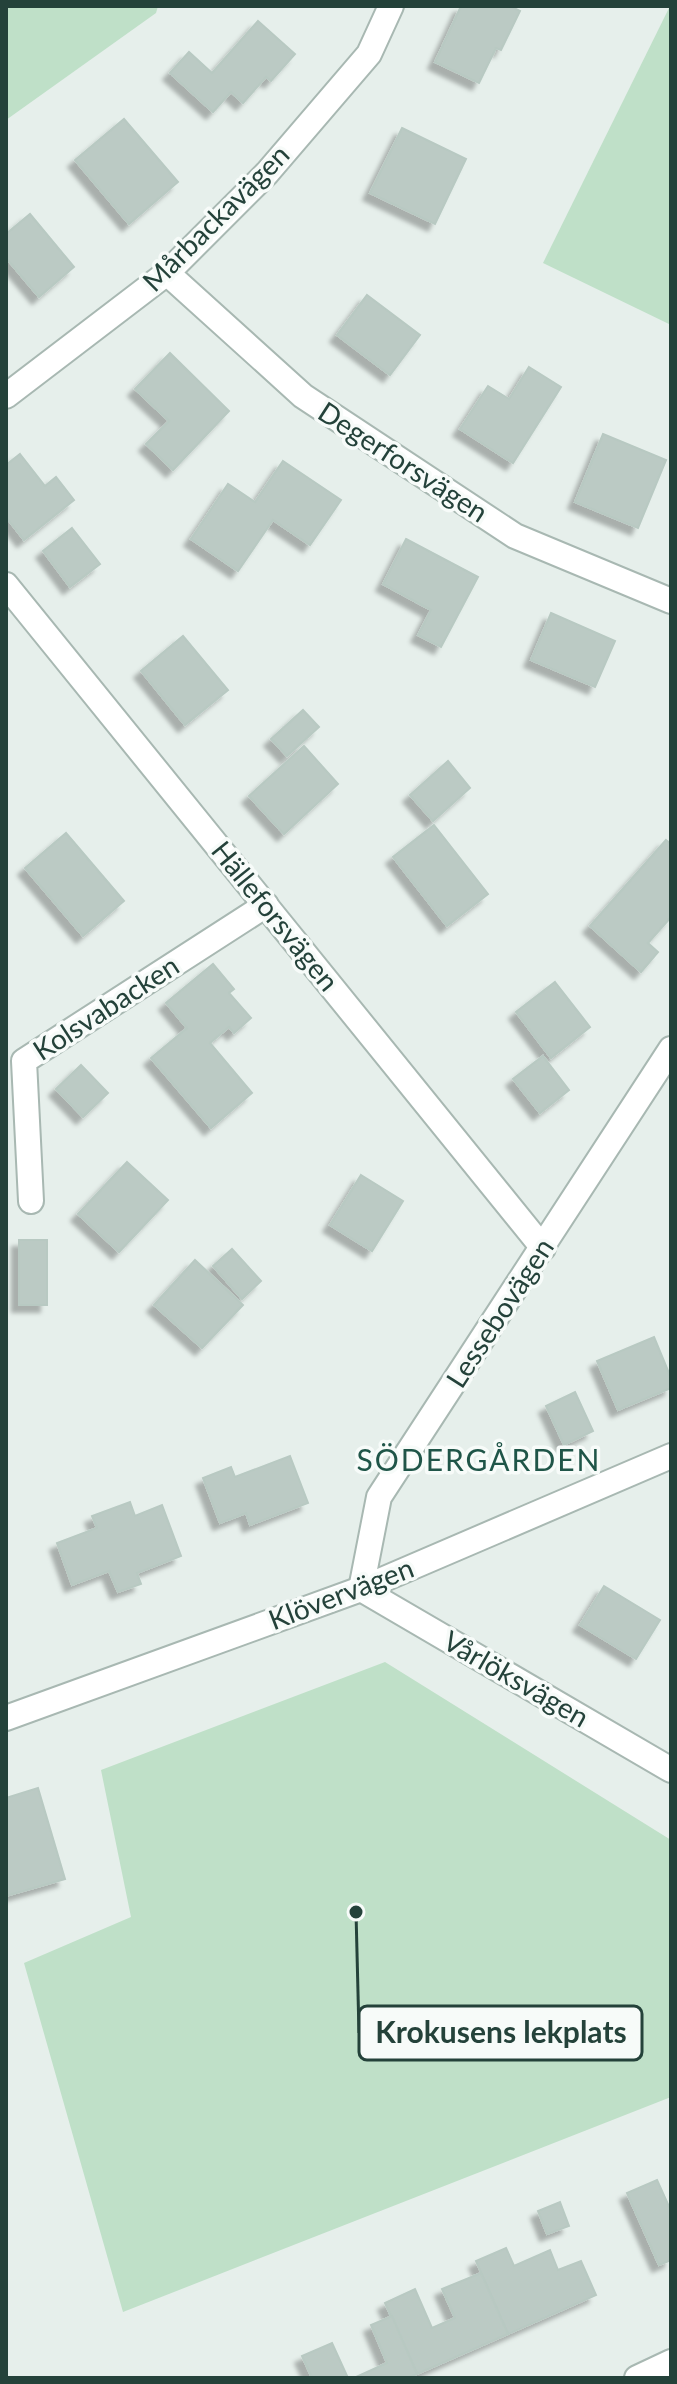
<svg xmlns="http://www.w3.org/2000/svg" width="677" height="2384" viewBox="0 0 677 2384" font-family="Lato,sans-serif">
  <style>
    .green { fill: #bfe0c8 }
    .building { fill: #bbcac4; stroke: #b8c9c2; stroke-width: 2; filter: url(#shadow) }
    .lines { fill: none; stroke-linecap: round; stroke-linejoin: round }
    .minor-casing { stroke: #a8b8b2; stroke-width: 28 }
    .minor { stroke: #fff; stroke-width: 24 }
    .labels { text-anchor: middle; stroke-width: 7; stroke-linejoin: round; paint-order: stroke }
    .street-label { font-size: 28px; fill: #24423a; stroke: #f7fbf9 }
    .neighbourhood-label { font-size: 30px; letter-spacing: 2px; fill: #1f5548; stroke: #f7fbf9 }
    .leader { fill: none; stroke: #24423a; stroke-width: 3 }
    .callout-dot { fill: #24423a; stroke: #f7fbf9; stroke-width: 3 }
    .callout { fill: #f7fbf9; stroke: #24423a; stroke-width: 3 }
    .callout-label { font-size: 30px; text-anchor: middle; font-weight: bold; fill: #24423a }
  </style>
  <defs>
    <filter id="shadow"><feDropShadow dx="-7" dy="7" stdDeviation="2" flood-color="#0004"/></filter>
  </defs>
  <rect width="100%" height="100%" fill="#e6efeb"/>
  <!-- green -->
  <g class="green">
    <polygon points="6,6 158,6 156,13 6,120"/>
    <polygon points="670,6 671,6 671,325 543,263"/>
    <polygon points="385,1662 671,1840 671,2097 123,2312 24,1963 131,1917 101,1770"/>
  </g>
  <!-- building -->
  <g class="building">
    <polygon points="461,6 510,6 520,11 501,50 496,48 479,83 435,62"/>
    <polygon points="258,21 295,54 271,81 266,77 243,103 231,92 213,112 170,73 189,52 212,73"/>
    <polygon points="124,119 178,182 129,224 75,160"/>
    <polygon points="402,128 466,159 435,224 370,193"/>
    <polygon points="30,214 74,267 39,297 6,258 6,234"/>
    <polygon points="367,295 420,335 390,375 337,335"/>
    <polygon points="170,353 229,411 173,470 146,444 169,421 135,389"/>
    <polygon points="529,367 561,387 513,463 460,429 488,386 509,399"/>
    <polygon points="603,434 666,460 638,528 575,502"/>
    <polygon points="20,454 45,486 56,477 74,500 24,540 6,517 6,465"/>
    <polygon points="283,461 341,500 310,545 273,520 238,571 191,539 228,484 255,502"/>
    <polygon points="72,528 100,564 70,587 43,551"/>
    <polygon points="406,539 478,577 441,647 418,635 431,610 383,584"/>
    <polygon points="551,613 615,641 595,687 531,660"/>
    <polygon points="183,636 228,690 185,725 141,671"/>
    <polygon points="303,710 319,727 287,756 271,739"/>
    <polygon points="304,746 338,784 284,834 249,796"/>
    <polygon points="448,761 470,788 433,821 410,795"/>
    <polygon points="434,825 488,894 447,926 393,857"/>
    <polygon points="66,833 124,901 83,936 25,868"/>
    <polygon points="666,840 671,844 671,917 648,943 658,952 641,972 590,926"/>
    <polygon points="213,964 234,989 229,993 251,1018 234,1033 229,1027 210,1043 252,1093 211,1128 151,1058 187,1028 166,1003"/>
    <polygon points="555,982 590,1027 551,1058 516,1012"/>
    <polygon points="543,1056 569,1090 540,1113 513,1079"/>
    <polygon points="81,1065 108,1093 83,1117 56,1089"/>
    <polygon points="127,1162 168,1200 119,1252 78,1214"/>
    <polygon points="361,1175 403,1201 372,1251 330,1225"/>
    <rect x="19" y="1240" width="28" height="65"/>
    <polygon points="232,1249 261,1281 242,1299 213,1266"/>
    <polygon points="195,1260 243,1305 202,1348 154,1305"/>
    <polygon points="654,1337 671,1378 671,1388 618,1410 597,1361"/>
    <polygon points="575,1392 593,1431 564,1445 546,1406"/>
    <polygon points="290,1456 308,1503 250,1525 246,1513 220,1523 203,1478 231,1467 235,1477"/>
    <polygon points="130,1502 135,1516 162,1505 181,1556 137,1573 141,1584 118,1592 109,1571 72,1585 57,1543 97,1528 92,1516"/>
    <polygon points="604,1586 660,1620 636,1659 580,1625"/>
    <polygon points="38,1788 65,1879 6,1896 6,1798"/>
    <polygon points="657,2180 671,2211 671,2260 659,2265 627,2193"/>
    <polygon points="560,2202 569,2226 547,2234 538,2211"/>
    <polygon points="506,2248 514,2266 550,2250 558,2270 581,2261 596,2295 508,2334 476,2261"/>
    <polygon points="481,2273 508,2334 417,2374 385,2303 415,2289 432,2328 455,2318 442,2289"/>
    <polygon points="392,2316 417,2374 407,2378 354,2378 387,2363 371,2325"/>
    <polygon points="332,2343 348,2378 312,2378 302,2356"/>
  </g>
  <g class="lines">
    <defs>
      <g id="minor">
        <polyline points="167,273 303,396 515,536 671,601"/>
        <polyline points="6,396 167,273 267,173 369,54 391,6"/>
        <polyline points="6,585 543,1248"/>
        <polyline points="671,1049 379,1497 361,1589 671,1770"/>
        <polyline points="31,1201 24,1061 266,905"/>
        <polyline points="6,1718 361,1589 671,1456"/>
        <polyline points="637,2378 671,2362"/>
      </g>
    </defs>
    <!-- minor casing -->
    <use href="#minor" class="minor-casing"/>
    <!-- minor -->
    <use href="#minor" class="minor"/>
  </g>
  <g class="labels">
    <!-- street labels -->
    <g class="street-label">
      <text transform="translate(216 218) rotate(-45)" y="10">Mårbackavägen</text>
      <text transform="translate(403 462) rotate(33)" y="10">Degerforsvägen</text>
      <text transform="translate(275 916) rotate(51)" y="10">Hälleforsvägen</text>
      <text transform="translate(106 1008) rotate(-33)" y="10">Kolsvabacken</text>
      <text transform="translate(500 1313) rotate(-57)" y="10">Lessebovägen</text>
      <text transform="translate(341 1594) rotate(-21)" y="10">Klövervägen</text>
      <text transform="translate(516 1679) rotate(30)" y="10">Vårlöksvägen</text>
    </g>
    <!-- neighbourhood labels -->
    <g class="neighbourhood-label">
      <text x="479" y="1471">SÖDERGÅRDEN</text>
    </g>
  </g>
  <!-- callouts -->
  <path class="leader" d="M356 1912L359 2033"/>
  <circle class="callout-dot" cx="356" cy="1912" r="8"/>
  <rect class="callout" x="359" y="2006" width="283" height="54" rx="8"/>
  <g class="callout-label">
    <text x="501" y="2043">Krokusens lekplats</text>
  </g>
  <!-- border -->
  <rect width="677" height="2384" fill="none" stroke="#24423a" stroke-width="16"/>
</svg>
